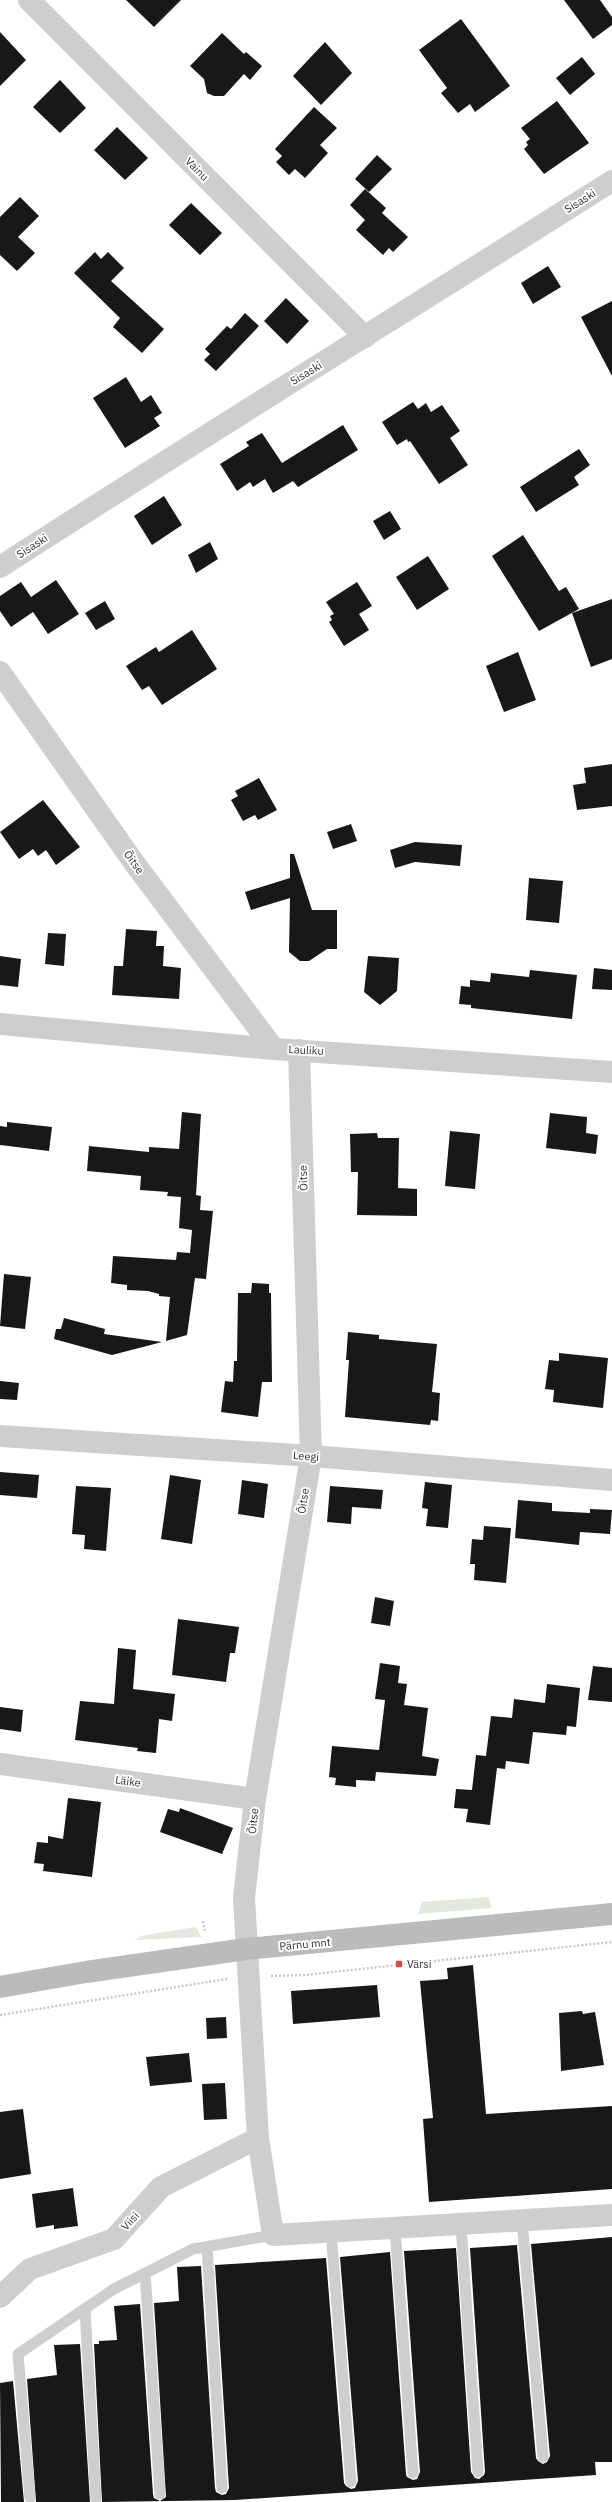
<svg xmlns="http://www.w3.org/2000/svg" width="612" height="2502" viewBox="0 0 612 2502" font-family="'IBM Plex Sans',sans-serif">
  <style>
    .green { fill: #e3e9df }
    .building { fill: #181818 }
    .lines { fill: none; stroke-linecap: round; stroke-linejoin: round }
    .path { stroke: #c8c8c8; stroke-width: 2.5; stroke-dasharray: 2 2; stroke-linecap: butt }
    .lane { stroke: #cecece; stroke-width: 11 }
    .street { stroke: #cecece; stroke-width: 22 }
    .secondary { stroke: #bbb; stroke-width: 22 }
    .poi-dot { fill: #d14d4a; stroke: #fff; stroke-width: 1.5 }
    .labels { text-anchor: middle; stroke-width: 4; stroke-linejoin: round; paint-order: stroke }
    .street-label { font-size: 11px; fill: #313131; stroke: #fff }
    .poi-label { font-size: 11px; fill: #313131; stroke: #fff; text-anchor: start }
  </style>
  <rect width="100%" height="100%" fill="#fff"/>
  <!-- green -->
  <g class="green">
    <polygon points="488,1897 492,1908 418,1914 422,1902"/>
    <polygon points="196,1927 201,1937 134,1940 141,1936"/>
  </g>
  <!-- building -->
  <g class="building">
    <polygon points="126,0 181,0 154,27"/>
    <polygon points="564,0 600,0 612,17 612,25 593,39"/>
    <polygon points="461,19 510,86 475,112 470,104 458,113 441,93 447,88 419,50"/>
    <polygon points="0,32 26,60 0,86"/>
    <polygon points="222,33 244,54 246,52 262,66 250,80 244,74 224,96 214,96 207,93 204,79 190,66"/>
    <polygon points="325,42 352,73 321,105 293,76"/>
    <polygon points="582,57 595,74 570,95 556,78"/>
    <polygon points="60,80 86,108 60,133 33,107"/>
    <polygon points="557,101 589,143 544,174 524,149 528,145 526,142 530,139 521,128"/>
    <polygon points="314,107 337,128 320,145 328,153 305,178 295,169 289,175 276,162 282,156 275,149"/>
    <polygon points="117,127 148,158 125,180 94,150"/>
    <polygon points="377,155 392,169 369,192 355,179"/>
    <polygon points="365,189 386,208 382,213 408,237 393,252 389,248 383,255 356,230 365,220 350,205"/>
    <polygon points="20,197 39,216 18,237 35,253 17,271 0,255 0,217"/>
    <polygon points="191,203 222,233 200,255 169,225"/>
    <polygon points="95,252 101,259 108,252 124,268 111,281 164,329 142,353 113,327 120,318 74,273"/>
    <polygon points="548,266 561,287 533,304 521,283"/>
    <polygon points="286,298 309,321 287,344 264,321"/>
    <polygon points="612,301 612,376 581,317"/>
    <polygon points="245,313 259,326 216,371 204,360 210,354 205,349 227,326 231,329"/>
    <polygon points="126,377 141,402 151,395 162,413 154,418 160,426 125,448 93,398"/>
    <polygon points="413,402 418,409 426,403 431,412 442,405 460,431 450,438 468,465 439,484 410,441 408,442 407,439 397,445 382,422"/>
    <polygon points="343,425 358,450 298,487 293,481 273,493 265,479 253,487 250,482 237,491 220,464 249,446 246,442 262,433 282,463"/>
    <polygon points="579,449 590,465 574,477 579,485 536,512 520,487"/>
    <polygon points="164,496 182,525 152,545 134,516"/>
    <polygon points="390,511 401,529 384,540 373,521"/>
    <polygon points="523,535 559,591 566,587 579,609 539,631 492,556"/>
    <polygon points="210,542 218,559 196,573 188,555"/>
    <polygon points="428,556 449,589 417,610 396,577"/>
    <polygon points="56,580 79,614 48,634 33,612 11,627 0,611 0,596 21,582 31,597"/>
    <polygon points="357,582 372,606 359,614 369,630 344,646 329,622 332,620 330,616 334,614 326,602"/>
    <polygon points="612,599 612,659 591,667 572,613"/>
    <polygon points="105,601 115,619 96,630 85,613"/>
    <polygon points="192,630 217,669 162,705 149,686 142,690 126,666 156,647 159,652"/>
    <polygon points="518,652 536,700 504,712 486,666"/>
    <polygon points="612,764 612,806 577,810 573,785 586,783 584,768"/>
    <polygon points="259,778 277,810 258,820 255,815 243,821 231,800 238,796 235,791"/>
    <polygon points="43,800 80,847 56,865 46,850 38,856 33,849 19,859 0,832"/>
    <polygon points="351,824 357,841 333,849 327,832"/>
    <polygon points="415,842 462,845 460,866 415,862 395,868 390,850"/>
    <polygon points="290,854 294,854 312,910 337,910 337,949 327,949 309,961 300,961 289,952 290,898 251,910 245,892 290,878"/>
    <polygon points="529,878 563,881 559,923 526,920"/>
    <polygon points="126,929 157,931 156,946 164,946 163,966 181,968 179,999 112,995 114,966 123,966"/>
    <polygon points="48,933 66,934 64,966 45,964"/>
    <polygon points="0,956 21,959 18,987 0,985"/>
    <polygon points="368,956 399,958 397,991 380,1005 364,992"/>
    <polygon points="594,968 612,970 612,990 592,989"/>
    <polygon points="530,970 577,975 572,1019 471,1008 471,1005 459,1004 461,986 470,987 470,980 490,982 491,973 529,977"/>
    <polygon points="182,1112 201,1114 196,1195 201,1196 200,1210 213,1211 206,1279 195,1278 187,1335 166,1341 170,1297 159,1296 159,1294 148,1291 127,1290 127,1285 111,1283 113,1256 176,1260 177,1252 190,1253 192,1230 179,1228 181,1197 167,1196 168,1192 140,1190 141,1176 87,1171 89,1146 149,1152 149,1147 179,1149"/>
    <polygon points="550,1113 587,1117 586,1133 598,1135 596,1154 546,1148"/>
    <polygon points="7,1122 52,1127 49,1151 0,1145 0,1126 7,1127"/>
    <polygon points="450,1131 480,1134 475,1189 445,1186"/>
    <polygon points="377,1133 378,1138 399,1138 398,1188 417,1189 417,1216 357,1215 358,1172 351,1172 350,1134"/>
    <polygon points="4,1274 31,1277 25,1329 0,1326"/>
    <polygon points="252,1283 269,1284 269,1293 271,1293 272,1382 262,1382 258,1417 221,1412 225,1381 233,1382 234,1361 237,1361 238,1293 251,1293"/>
    <polygon points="64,1318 105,1329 104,1334 162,1342 112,1355 54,1339 56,1329 61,1329"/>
    <polygon points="348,1332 379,1335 379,1339 437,1344 432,1392 440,1393 438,1421 431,1420 430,1425 345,1417 349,1360 346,1360"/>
    <polygon points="559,1353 608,1358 603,1408 553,1402 554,1390 545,1389 549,1360 559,1361"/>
    <polygon points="0,1381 19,1383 17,1400 0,1399"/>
    <polygon points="0,1472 39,1475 37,1498 0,1495"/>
    <polygon points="170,1475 201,1480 192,1544 161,1539"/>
    <polygon points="242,1480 268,1484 264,1518 238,1514"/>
    <polygon points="425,1482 452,1485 448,1528 426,1526 428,1509 422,1508"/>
    <polygon points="76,1486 111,1488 106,1551 84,1549 85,1535 72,1534"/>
    <polygon points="330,1486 383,1490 381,1509 352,1507 351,1524 327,1522"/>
    <polygon points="518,1500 552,1503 552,1511 590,1513 590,1509 612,1510 610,1534 580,1532 579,1545 515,1538"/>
    <polygon points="484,1526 511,1528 506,1583 474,1580 475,1564 470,1564 472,1539 483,1540"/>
    <polygon points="375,1597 394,1601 390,1626 371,1623"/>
    <polygon points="178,1619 239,1627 235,1653 230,1653 226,1682 172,1675"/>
    <polygon points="118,1648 136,1650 133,1689 175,1694 172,1721 159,1719 156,1753 137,1751 138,1748 75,1740 80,1701 114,1704"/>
    <polygon points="380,1663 400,1666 398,1683 407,1684 404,1705 428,1708 422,1756 439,1759 436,1776 376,1772 375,1781 356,1780 356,1787 335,1785 336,1778 329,1777 332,1746 379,1750 385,1700 375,1699"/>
    <polygon points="593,1666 612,1668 612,1702 588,1700"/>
    <polygon points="547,1684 580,1688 576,1727 567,1726 566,1735 533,1732 529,1764 506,1761 505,1769 497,1768 490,1825 466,1822 468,1809 454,1808 456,1789 472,1790 476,1755 486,1756 491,1716 512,1718 514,1699 545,1703"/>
    <polygon points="0,1707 23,1710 21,1732 0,1729"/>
    <polygon points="68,1798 101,1802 92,1877 43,1871 44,1864 34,1863 37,1842 48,1843 48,1836 63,1839"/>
    <polygon points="180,1808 233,1828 222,1854 160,1832 168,1809 179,1812"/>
    <polygon points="473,1965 486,2114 612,2106 612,2189 429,2202 423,2119 433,2118 420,1981 448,1979 447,1968"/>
    <polygon points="377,1985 380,2017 293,2024 291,1991"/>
    <polygon points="582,2011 583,2014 595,2012 604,2065 561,2071 559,2013"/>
    <polygon points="226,2017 227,2038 207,2039 206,2018"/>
    <polygon points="189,2053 192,2082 150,2086 146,2057"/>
    <polygon points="225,2083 227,2119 204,2120 202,2084"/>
    <polygon points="23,2109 31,2174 0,2179 0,2112"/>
    <polygon points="73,2188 78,2226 54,2229 54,2225 36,2228 32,2194"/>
    <polygon points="612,2237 612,2462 595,2462 596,2475 235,2500 102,2502 94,2344 99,2344 99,2341 117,2340 114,2306 140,2304 153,2494 154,2498 160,2501 166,2497 154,2303 179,2301 177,2267 201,2266 215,2488 216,2492 222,2495 226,2494 229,2488 215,2265 326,2258 344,2483 346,2486 351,2489 355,2488 358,2481 340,2257 390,2252 406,2474 407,2477 413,2480 417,2479 420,2472 404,2251 456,2248 471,2472 475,2478 479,2479 484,2475 485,2472 470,2248 517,2245 536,2458 538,2461 543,2464 547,2462 550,2456 531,2244"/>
    <polygon points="80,2344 90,2502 36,2502 27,2379 57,2375 54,2345"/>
    <polygon points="13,2381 24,2502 1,2502 0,2383"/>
  </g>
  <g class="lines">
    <!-- path -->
    <g class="path">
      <polyline points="203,1921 205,1932"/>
      <polyline points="271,1976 305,1975 612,1942"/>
      <polyline points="0,2015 227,1979"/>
    </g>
    <!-- lane -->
    <g class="lane">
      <polyline points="522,2221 543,2457"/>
      <polyline points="461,2225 478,2472"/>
      <polyline points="395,2228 413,2473"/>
      <polyline points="331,2231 351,2482"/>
      <polyline points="207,2247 222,2488"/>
      <polyline points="145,2273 160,2494"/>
      <polyline points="85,2310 96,2499"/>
      <polyline points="30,2498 18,2354 114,2289 193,2249 273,2235"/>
    </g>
    <!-- street -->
    <g class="street">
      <polyline points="29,0 365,337"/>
      <path d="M0 567C203 436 408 310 612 181"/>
      <polyline points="0,672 135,864 274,1049"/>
      <polyline points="0,1024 274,1049 612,1072"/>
      <polyline points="299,1050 311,1456 255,1799 244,1898 258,2138 273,2235 612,2215"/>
      <polyline points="0,1436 311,1456 612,1480"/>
      <polyline points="0,1764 255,1799"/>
      <polyline points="0,2297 30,2269 114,2239 161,2187 258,2138"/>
    </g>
    <!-- secondary -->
    <polyline class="secondary" points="0,1987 86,1972 246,1949 612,1914"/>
  </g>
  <!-- markers -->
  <rect class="poi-dot" x="395" y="1960" width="8" height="8" rx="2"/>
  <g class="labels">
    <!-- street labels -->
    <g class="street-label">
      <text transform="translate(197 169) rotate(45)" y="4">Vainu</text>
      <text transform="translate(580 201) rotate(-32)" y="4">Sisaski</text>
      <text transform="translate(306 373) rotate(-31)" y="4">Sisaski</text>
      <text transform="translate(32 546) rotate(-33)" y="4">Sisaski</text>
      <text transform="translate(134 862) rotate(54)" y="4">Õitse</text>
      <text transform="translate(306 1050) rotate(3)" y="4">Lauliku</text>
      <text transform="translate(303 1178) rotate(-92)" y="4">Õitse</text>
      <text transform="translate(306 1456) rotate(4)" y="4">Leegi</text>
      <text transform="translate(303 1501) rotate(-81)" y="4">Õitse</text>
      <text transform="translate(128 1781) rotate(8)" y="4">Läike</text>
      <text transform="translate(253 1821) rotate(-84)" y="4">Õitse</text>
      <text transform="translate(305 1944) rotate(-5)" y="4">Pärnu mnt</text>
      <text transform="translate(130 2221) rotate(-48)" y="4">Viisi</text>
    </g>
    <!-- poi labels -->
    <g class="poi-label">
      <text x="407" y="1968">Värsi</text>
    </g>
  </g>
</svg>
